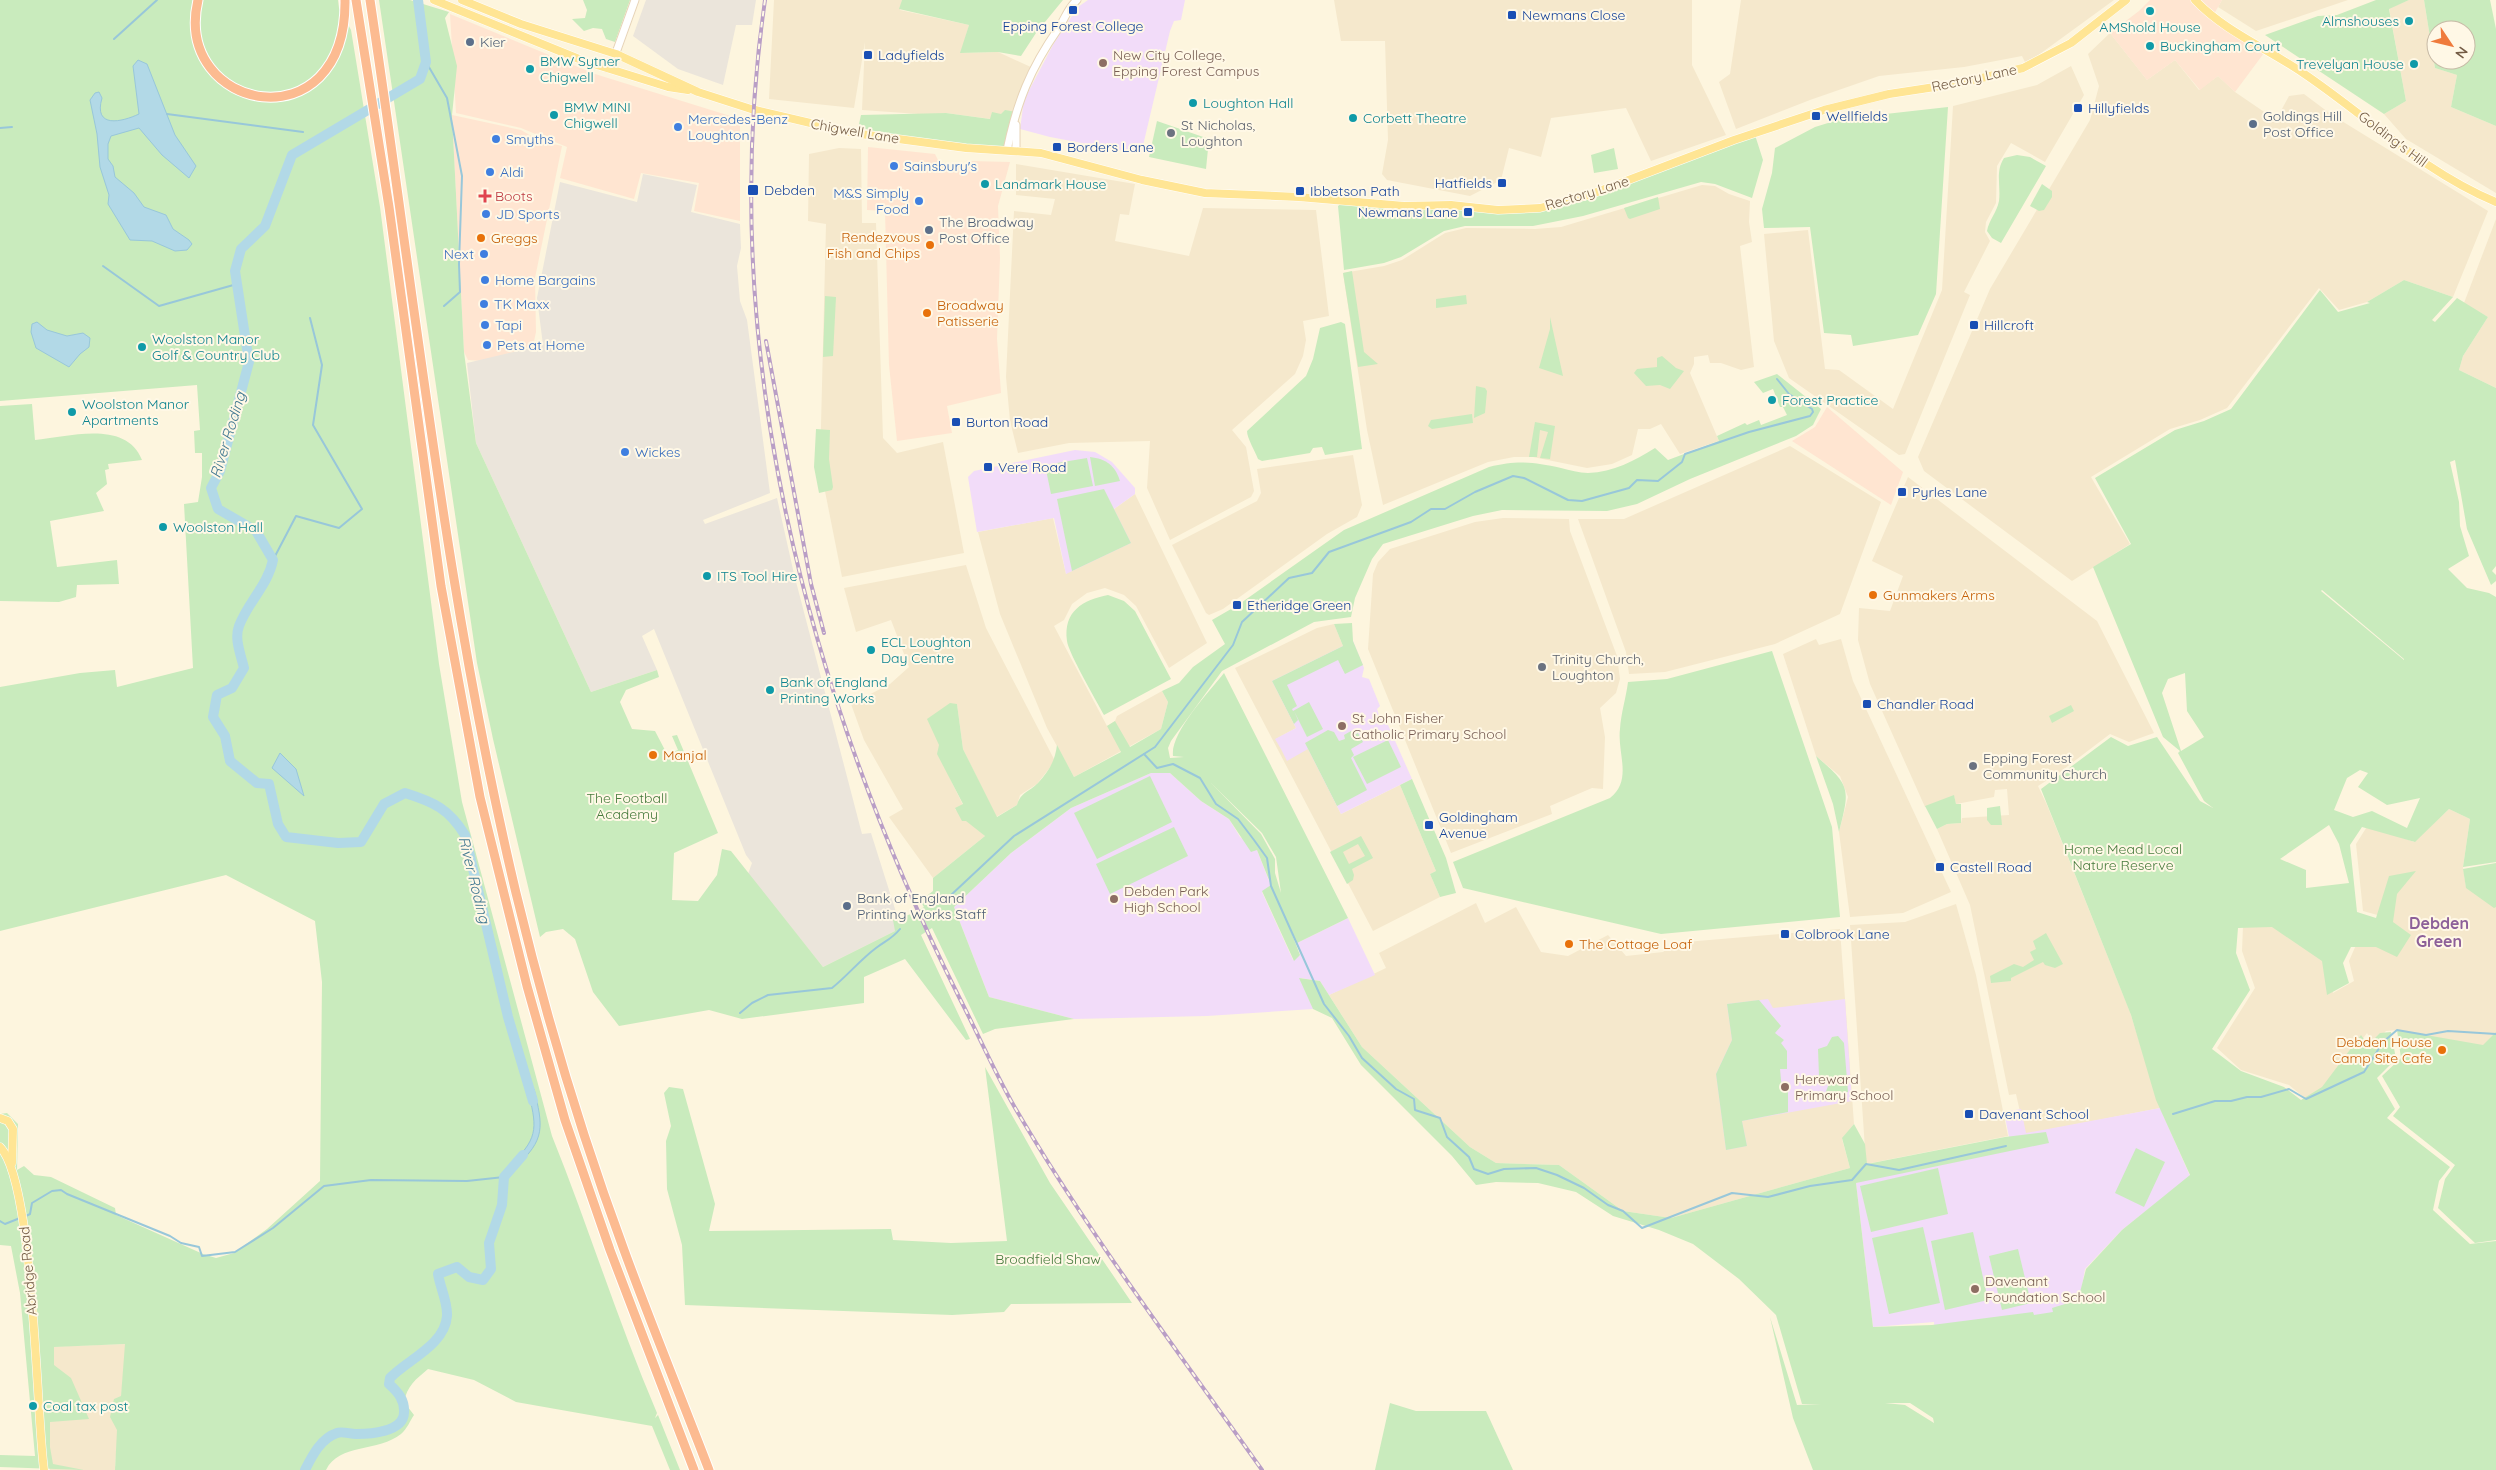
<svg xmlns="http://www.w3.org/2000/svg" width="2496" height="1470" viewBox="0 0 2496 1470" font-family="Quicksand,sans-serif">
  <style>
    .residential { fill: #f5e8cc }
    .commercial { fill: #ffe5d1 }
    .industrial { fill: #ebe5db }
    .education { fill: #f2dcf9 }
    .green { fill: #c9ebbd; fill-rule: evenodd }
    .water { fill: #b2d9e7; stroke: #98c7da }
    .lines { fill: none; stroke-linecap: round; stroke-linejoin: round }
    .stream { stroke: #98c7da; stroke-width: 2 }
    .river { stroke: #b2d9e7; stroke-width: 10 }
    .secondary-casing { stroke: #e7d4b8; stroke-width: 9 }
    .primary-casing { stroke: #fff; stroke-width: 9 }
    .highway-casing { stroke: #fff; stroke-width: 11 }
    .secondary { stroke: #fff; stroke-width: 7 }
    .primary { stroke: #ffe594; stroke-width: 8 }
    .highway { stroke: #fcbb91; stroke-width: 9 }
    .rail-casing { stroke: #b99ec6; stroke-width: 4 }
    .rail { stroke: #fff8e6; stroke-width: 2; stroke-dasharray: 5.5; stroke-linecap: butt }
    .transit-dot { fill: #1a4fb4; stroke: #fff8e6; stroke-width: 2 }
    .culture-dot { fill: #0f9aa8; stroke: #fff8e6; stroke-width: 2 }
    .service-dot { fill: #5c6f8a; stroke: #fff8e6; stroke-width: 2 }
    .education-dot { fill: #8d6e63; stroke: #fff8e6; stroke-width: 2 }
    .shop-dot { fill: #3f7fe0; stroke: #fff8e6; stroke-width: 2 }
    .worship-dot { fill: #6b7280; stroke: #fff8e6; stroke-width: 2 }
    .health-dot { fill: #e0444e; stroke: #fff8e6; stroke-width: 2 }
    .food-dot { fill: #e8710a; stroke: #fff8e6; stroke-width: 2 }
    .labels { text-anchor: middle; stroke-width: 4; stroke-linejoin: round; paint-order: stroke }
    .transit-label { font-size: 14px; fill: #164399; stroke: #fff8e6; text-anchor: start }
    .culture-label { font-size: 14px; fill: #0d838f; stroke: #fff8e6; text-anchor: start }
    .service-label { font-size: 14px; fill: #4e5e75; stroke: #fff8e6; text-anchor: start }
    .education-label { font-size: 14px; fill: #785e54; stroke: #fff8e6; text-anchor: start }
    .street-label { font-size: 14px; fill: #745c45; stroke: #fff8e6 }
    .shop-label { font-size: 14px; fill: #366cbe; stroke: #fff8e6; text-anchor: start }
    .worship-label { font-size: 14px; fill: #5b616d; stroke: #fff8e6; text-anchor: start }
    .health-label { font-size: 14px; fill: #be3a42; stroke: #fff8e6; text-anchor: start }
    .food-label { font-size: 14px; fill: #c56008; stroke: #fff8e6; text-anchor: start }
    .park-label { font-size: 14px; fill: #477b3d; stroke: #fff8e6 }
    .water-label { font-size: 15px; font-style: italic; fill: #417891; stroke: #fff8e6 }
    .quarter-label { font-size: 16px; font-weight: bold; fill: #8d6099; stroke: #fff8e6 }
  </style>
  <rect width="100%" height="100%" fill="#fdf5de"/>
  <!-- residential -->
  <g class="residential">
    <polygon points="774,0 902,0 900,10 969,25 961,53 998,52 1033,68 1016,112 1001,114 991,119 946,113 933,115 862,110 865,42 854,108 769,99"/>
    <polygon points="1334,0 1692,0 1692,65 1726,135 1651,161 1626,108 1551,118 1541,157 1509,148 1501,180 1470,196 1387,180 1382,174 1388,140 1385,41 1341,41"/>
    <polygon points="1741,0 2114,0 2026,64 2022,56 1964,67 1879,76 1810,100 1736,129 1719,82 1730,74"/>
    <polygon points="2222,0 2348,0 2256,31 2218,7"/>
    <polygon points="2409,0 2424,0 2435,68 2457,75 2451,107 2496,126 2496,193 2406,139 2384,114 2406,101 2389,8"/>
    <polygon points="2110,33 2147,80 2175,60 2199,90 2218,76 2235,92 2276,120 2289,96 2304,94 2332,115 2488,211 2453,297 2404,280 2367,302 2339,310 2319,288 2227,408 2200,420 2170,429 2091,477 2130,544 2072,581 1924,471 1918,457 1990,289 2090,120 2099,86 2088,54"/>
    <polygon points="2071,66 2084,95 2045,162 2011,143 1997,166 1996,203 1986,222 1985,232 1990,241 1964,292 1970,295 1905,454 1899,455 1789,378 1774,341 1764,234 1808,230 1825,369 1839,370 1893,409 1942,290 1953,106 2037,85"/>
    <polygon points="839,148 861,149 862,223 876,223 883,438 897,453 943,442 964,553 842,577 820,466 826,224 808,221 809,154"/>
    <polygon points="1016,164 1135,184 1129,215 1120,214 1115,241 1189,256 1203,208 1316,210 1329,316 1303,321 1306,340 1303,356 1295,374 1232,430 1246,447 1254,491 1251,497 1170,540 1147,488 1150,441 1069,443 1018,453 1010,421 1006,377 1014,211 1051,215 1055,199 1016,195"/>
    <polygon points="1702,185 1715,186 1729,194 1750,201 1749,222 1752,242 1740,246 1754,367 1741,370 1721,363 1710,363 1708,355 1694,357 1694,364 1690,373 1719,441 1680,454 1661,424 1650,429 1638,429 1632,455 1612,464 1587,468 1533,457 1514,457 1488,462 1383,505 1367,430 1343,273 1384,266 1402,260 1445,233 1466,228 1535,229 1561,227"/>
    <polygon points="2496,219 2496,388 2459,370 2463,356 2488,317 2464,303"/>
    <polygon points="1790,446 1881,502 1840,614 1775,644 1665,672 1629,674 1626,652 1578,519 1624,519"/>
    <polygon points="1353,455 1362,505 1357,517 1327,534 1223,609 1209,615 1206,613 1172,545 1257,501 1261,493 1257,469"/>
    <polygon points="1908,477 2097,621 2154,733 2129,742 2110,734 2060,772 2038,786 2047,805 2130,1012 2160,1108 2025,1134 2016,1094 2009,1095 1970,905 1937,829 1947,824 1961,823 1962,818 2009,815 2007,789 1995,790 1994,797 1956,804 1954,796 1925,807 1870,684 1858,640 1859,608 1890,611 1903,576 1872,561"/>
    <polygon points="1135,494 1207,643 1169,668 1136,606 1124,595 1105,588 1087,593 1072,604 1064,620 1054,626 1107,726 1115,721 1117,716 1162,691 1168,702 1161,729 1074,777 1047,728 1000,614 978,532 1053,518 1066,574 1114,509"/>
    <polygon points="1503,518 1569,519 1570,531 1617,656 1620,679 1616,693 1600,708 1605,737 1603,789 1592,788 1550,806 1552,814 1451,853 1368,649 1373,574 1378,562 1390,549 1475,522"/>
    <polygon points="966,565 986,628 1055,761 1037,784 1020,795 1017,805 996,817 963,749 957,704 938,754 963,805 955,809 985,836 933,878 889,817 903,809 864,740 851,704 890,684 909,667 891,620 856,632 844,588"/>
    <polygon points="1334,624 1343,646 1272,681 1296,728 1276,739 1308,749 1341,814 1400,785 1436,871 1430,874 1440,897 1373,931 1235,668 1317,628"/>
    <polygon points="1816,639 1819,645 1841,639 1853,681 1951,892 1903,913 1850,917 1839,832 1848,797 1840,776 1816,756 1783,654"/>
    <polygon points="2449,809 2470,819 2463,867 2466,887 2496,907 2496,1067 2397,1030 2386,1031 2373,1044 2367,1033 2328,1086 2306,1099 2289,1085 2241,1070 2217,1048 2255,988 2242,951 2243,926 2277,925 2327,959 2333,993 2354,981 2349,961 2356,945 2381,916 2363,911 2356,844 2368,825 2414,842"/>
    <polygon points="1476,903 1485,923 1516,907 1541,952 1568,956 1608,935 1626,956 1663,952 1674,943 1840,929 1854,1124 1842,1139 1850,1168 1671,1218 1623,1211 1559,1165 1496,1163 1470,1147 1362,1047 1329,995 1386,968 1379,953"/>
    <polygon points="1956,904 1976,975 2008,1136 1866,1164 1850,925 1905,922"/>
    <polygon points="126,1344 115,1466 121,1470 50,1470 42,1347"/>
  </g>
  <!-- commercial -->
  <g class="commercial">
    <polygon points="2150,0 2222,0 2214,14 2264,53 2235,92 2218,76 2200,90 2175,60 2147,80 2110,33 2139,11"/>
    <polygon points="450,14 595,74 740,119 740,221 694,211 699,183 641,173 634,199 560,178 567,147 521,128 456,113"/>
    <polygon points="452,115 521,130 540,141 562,146 535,278 536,332 533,346 483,361 468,360 464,352"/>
    <polygon points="868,147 935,154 940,164 960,167 970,161 1010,162 998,206 1000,258 997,339 1001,393 947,406 952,433 897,441 889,365 885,211 867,210"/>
    <polygon points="1827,407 1903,472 1891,505 1792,441 1815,427"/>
  </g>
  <!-- industrial -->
  <g class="industrial">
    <polygon points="646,0 756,0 752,25 736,25 723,85 678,69 633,36"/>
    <polygon points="643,174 697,185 691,212 740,224 741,248 737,266 740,301 747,320 770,493 703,520 705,524 777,498 794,574 862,834 871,833 901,928 823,967 748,874 752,863 746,855 654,629 642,636 657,670 591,692 476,443 467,363 543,345 537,298 560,182 637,202"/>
  </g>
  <!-- education -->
  <g class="education">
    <polygon points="1088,0 1185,0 1181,20 1174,21 1170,31 1141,154 1050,137 1020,129 1024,100 1054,43 1078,7"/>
    <polygon points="1075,450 1095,452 1112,462 1135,488 1135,494 1114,509 1131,543 1066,574 1054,518 977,532 968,477 974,471"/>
    <polygon points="1353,641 1364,668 1362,677 1369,679 1380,706 1377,709 1379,715 1384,716 1412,779 1341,814 1308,749 1287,761 1281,749 1275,739 1296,728 1272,681"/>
    <polygon points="1151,773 1170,773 1201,801 1229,819 1240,837 1257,850 1271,886 1262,892 1293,960 1300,955 1297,943 1348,918 1375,975 1329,995 1320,981 1300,978 1313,1009 1207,1016 1074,1019 989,997 954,907 1011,853 1071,808"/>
    <polygon points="1768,999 1773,1008 1845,999 1852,1101 1742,1121 1747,1146 1726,1150 1716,1074 1732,1040 1727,1004"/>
    <polygon points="2160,1108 2190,1176 2122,1230 2085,1269 2078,1309 2068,1446 1943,1427 1934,1322 1873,1327 1856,1183 2009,1137 2004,1112 2021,1109 2026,1133"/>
  </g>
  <!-- green -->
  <g class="green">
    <path d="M0 0H338L339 8 351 30 380 207 439 664 462 802 552 1136C589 1228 618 1322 657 1413L655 1418 658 1415 680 1470H670L652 1426 516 1402 474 1380 428 1369C416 1379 407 1386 404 1402L414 1415C410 1421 407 1429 401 1434 379 1452 339 1443 326 1470H115L117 1430 110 1417 114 1399 121 1396 125 1344 54 1347V1365L71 1378 89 1419 50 1422V1447L53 1464 84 1470 0 1467V1455L35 1456 20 1293 11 1246 0 1245V1114L7 1113 18 1124 17 1170 24 1166 34 1175 51 1177 115 1208 116 1215 203 1254 216 1258 234 1253 267 1229 320 1181 322 982 315 921 226 875 0 931V687L80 673 115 670 117 687 193 668 184 504 198 502 202 477V453H195L194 431 200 430 197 385 0 401Z"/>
    <path d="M379 0H410L449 12 445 18 457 66 452 115 464 352 476 443 591 692 657 670 659 677 626 690 620 702 632 729 655 731 667 754 678 750 672 736 677 735 718 833 674 853 672 900 698 901 717 875 722 849 731 851 823 967 895 931 893 920 914 913 924 907 920 901 933 891V878L985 836 966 821H962L955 808 963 804 937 754 939 745 927 719 950 703 957 704 963 749 997 817 1017 805C1021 792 1029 792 1038 783 1049 771 1055 761 1057 745L1074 777 1121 752 1107 726 1115 721 1130 747 1161 729 1168 702 1162 691 1179 683 1193 667 1225 644 1212 620 1238 605 1344 530 1489 467C1518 460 1533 462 1561 468 1570 470 1579 473 1588 473 1614 472 1634 461 1655 448L1668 460 1719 441 1717 436 1745 423 1747 425 1759 420 1761 425 1787 415 1783 407H1780L1773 389 1763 393 1754 382 1777 374 1821 409 1813 425 1796 436 1690 479 1637 504 1607 511 1502 510 1473 516 1383 544 1372 559 1355 598 1351 617 1314 622 1222 671 1171 741 1168 748 1170 758 1184 757 1173 756C1170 733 1209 692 1224 673L1348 918 1297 943 1286 919 1300 955 1294 961 1262 891 1271 885 1257 850 1251 852 1229 819 1201 801 1170 773H1151L1071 808 1011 853 954 907 989 997 1074 1019 995 1029 983 1034 932 928 921 935 970 1039 966 1040 905 959 864 977V1003L742 1019 709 1010 619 1026 593 992 575 939 563 929 546 932 540 937 493 739 477 663ZM1210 782 1262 833 1276 857 1281 893 1275 873V859L1261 834Z"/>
    <polygon points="583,0 630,0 615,42 606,39 602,29 593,28 584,31 572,19 585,18 587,10"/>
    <polygon points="902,0 1063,0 1036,33 1021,56 998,52 960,53 969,25 899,9"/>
    <polygon points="2376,0 2409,0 2389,9 2406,101 2384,114 2265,35 2318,16 2337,15"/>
    <path d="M2424 0H2490L2496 29V126L2451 107 2457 75 2435 68ZM2436 30H2466V60H2436Z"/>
    <polygon points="1948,107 1936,294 1918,335 1853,346 1851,335 1824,333 1810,227 1764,228 1762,209 1772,173 1775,148 1815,127 1841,119"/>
    <polygon points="1005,110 1016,112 1016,150 919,141 862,128 859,124 861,115 946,113 990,119 992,112 1001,114"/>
    <polygon points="1157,121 1209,139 1206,169 1149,157"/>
    <polygon points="1755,135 1763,160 1752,198 1715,184 1701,182 1583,216 1533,226 1465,226 1444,231 1401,257 1384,263 1344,270 1338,206 1344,202 1541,211"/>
    <polygon points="1614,148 1618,169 1594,173 1591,155"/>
    <path d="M2017 155 2030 157 2046 166 2001 243 1992 238 1987 231C1989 220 1997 212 1999 201 2001 186 1995 172 2004 158Z"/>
    <polygon points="2042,184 2052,191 2052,197 2044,210 2039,211 2030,206"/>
    <polygon points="1658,197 1660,209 1630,219 1628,218 1624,208"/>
    <polygon points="1352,271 1364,352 1378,364 1358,367 1343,273"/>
    <path d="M2404 280 2453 297 2432 320 2435 322 2457 298 2488 317 2463 356 2459 370 2496 388V566L2492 571 2496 575V581L2491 585 2467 529 2455 460 2450 462 2459 502 2460 526 2469 556 2448 569 2467 588 2489 593 2496 597V862L2463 867 2470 819 2449 809 2415 842 2362 827 2350 845 2357 912 2376 918 2389 876 2416 871 2397 894 2393 922 2411 935 2397 957 2376 947H2351L2343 963 2349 983 2327 995 2322 961 2272 927 2238 928 2236 953 2250 990 2212 1049 2241 1071 2284 1087 2301 1100 2322 1087 2361 1035 2368 1045 2380 1033 2391 1032 2396 1059 2377 1078 2395 1109 2387 1118 2450 1167 2439 1181 2433 1210 2470 1244 2496 1241V1470H1813L1793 1418 1770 1317 1797 1405 1821 1404H1802L1776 1315 1739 1279 1693 1244 1659 1230 1613 1216 1576 1192 1538 1183 1496 1182 1476 1185 1452 1156 1361 1065 1332 1018 1313 1009 1299 978 1320 981 1362 1047 1470 1147 1496 1163 1559 1165 1623 1211 1671 1218 1850 1168 1842 1138 1854 1124 1865 1144 1867 1164 2005 1137 2046 1132 2049 1143 1856 1183 1873 1327 1932 1325 2033 1312 2034 1315 2053 1312 2052 1308 2078 1300 2086 1269 2122 1230 2190 1175 2156 1100 2131 1015 2041 789 2111 737 2128 746 2157 737 2200 801 2213 808 2204 801 2178 753 2180 751 2163 737 2093 567 2131 544 2095 478 2175 430 2204 421 2231 409 2320 290 2338 312 2370 303 2367 302ZM2322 590 2404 659V660L2321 591ZM2185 673 2187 711 2204 737 2181 751 2162 693 2168 679ZM2360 770 2368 773 2358 787 2387 805 2420 798 2407 828 2372 811 2353 817 2334 810 2347 778ZM2329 825 2339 844 2349 883 2306 888V870L2280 859ZM1885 1403H1910L1933 1418 1934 1423 1905 1405Z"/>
    <polygon points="1466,295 1467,304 1436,308 1436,299"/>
    <polygon points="825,296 836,297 833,356 823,357"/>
    <polygon points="1550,317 1563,376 1539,368 1550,329"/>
    <path d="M1341 322 1345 324 1362 449 1325 455 1322 447 1313 448 1310 453 1262 461 1258 459C1255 451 1247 438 1247 431L1306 376 1313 359 1320 328Z"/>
    <polygon points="1662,356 1676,368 1684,371 1670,389 1660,385 1646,386 1634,373 1637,369 1657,367 1657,358"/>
    <polygon points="1476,386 1485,388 1487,391 1485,413 1474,418"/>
    <path d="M32 404 35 440C68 437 126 419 142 460L108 464 109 469 105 470 107 484 96 493 104 511 50 521 57 567 117 560 119 584 77 585 76 597 59 602 0 601V406Z"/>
    <polygon points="1472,414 1473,423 1432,429 1428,426 1431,420"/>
    <polygon points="1535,422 1555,426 1550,459 1540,458 1548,432 1540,430 1537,457 1529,457"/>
    <polygon points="816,429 830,430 829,459 833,487 832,490 819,493 814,467"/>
    <path d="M1090 457C1106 459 1115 465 1120 481L1095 486Z"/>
    <polygon points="1087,458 1093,486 1051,494 1045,465"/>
    <polygon points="1104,489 1131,543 1072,571 1057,499"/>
    <path d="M1108 595 1124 601 1135 611 1171 679 1104 715C1097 702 1068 652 1067 641 1063 611 1083 600 1108 595Z"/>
    <polygon points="1352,623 1353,641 1363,665 1345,674 1338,660 1287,685 1297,706 1292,709 1293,711 1309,702 1323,729 1307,737 1294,711 1298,720 1294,724 1272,681 1343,646 1334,624"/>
    <path d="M1772 651 1832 827 1840 917 1661 934 1463 888 1453 862 1610 798C1633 780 1617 753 1620 729 1621 713 1626 698 1628 682L1667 679Z"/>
    <polygon points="2071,705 2074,711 2052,723 2049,716"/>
    <polygon points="1328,730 1334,732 1339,741 1345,739 1344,735 1351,731 1354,735 1358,733 1363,742 1351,749 1354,755 1351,758 1367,790 1337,806 1305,743"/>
    <polygon points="1388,740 1401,767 1367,784 1353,757"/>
    <path d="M1816 756C1851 786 1850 788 1839 832L1833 804Z"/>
    <polygon points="1150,776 1172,822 1097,859 1074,813"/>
    <polygon points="1412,779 1446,858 1456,893 1440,897 1430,874 1436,871 1400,785"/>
    <polygon points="1954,795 1956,804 1961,804 1961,823 1947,824 1937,829 1925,806"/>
    <polygon points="2000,806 2002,825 1991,825 1987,820 1987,808"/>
    <polygon points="1174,827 1188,856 1110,894 1096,864"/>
    <path d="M1361 836 1373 858 1352 869 1354 875 1353 880 1347 884 1330 852ZM1358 844 1365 856 1349 864 1343 852Z"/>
    <polygon points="2496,863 2496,907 2494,908 2466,888 2463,869"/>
    <polygon points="2046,933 2063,964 2055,968 2045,965 2043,962 2011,978 2011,981 1991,983 1990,976 2014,964 2023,967 2034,960 2030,952 2036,949 2033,941"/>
    <polygon points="1759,1000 1781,1026 1775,1033 1784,1040 1781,1043 1787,1051 1787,1069 1780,1069 1782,1091 1788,1091 1788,1112 1742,1121 1747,1146 1726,1150 1716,1074 1732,1040 1727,1004"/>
    <polygon points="2397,1030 2483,1045 2496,1032 2496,1240 2475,1243 2438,1208 2445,1179 2455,1165 2393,1116 2400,1107 2382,1076 2401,1058"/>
    <polygon points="1838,1036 1844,1043 1848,1092 1842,1093 1841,1098 1817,1098 1817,1092 1825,1094 1830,1081 1819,1076 1818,1049 1827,1046 1832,1037"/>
    <polygon points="985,1067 1050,1183 1132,1303 1011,1304 1004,1312 952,1315 685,1305 682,1245 667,1189 666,1141 671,1126 664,1093 669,1087 683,1089 715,1204 709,1231 891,1229 893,1240 951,1243 1007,1241"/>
    <polygon points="2136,1148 2165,1162 2144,1207 2115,1193"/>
    <polygon points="1938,1168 1948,1214 1871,1232 1860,1186"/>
    <polygon points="1923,1227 1940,1303 1889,1314 1872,1238"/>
    <polygon points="1973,1232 1988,1300 1945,1310 1931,1241"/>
    <polygon points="2018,1249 2031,1303 2002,1310 1989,1256"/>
    <polygon points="1390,1403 1416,1411 1486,1411 1513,1470 1375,1470"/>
  </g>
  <!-- water -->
  <g class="water">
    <path d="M138 60 147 64 175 135 196 166 189 178 162 155 139 128 111 136 108 144V159L113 166 115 177 134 193 144 207 166 215 173 229 189 240 192 244 187 250 175 251 152 241 130 240 108 204 109 195 100 167 97 134 90 100 95 93 99 92 102 98C93 129 122 122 139 114L133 66Z"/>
    <polygon points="37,322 47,330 67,336 83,333 90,338 89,347 80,354 69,367 36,348 31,332 32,324"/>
    <polygon points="280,753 296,769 304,796 272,768"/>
    <path d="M534 1089C543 1126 546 1140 515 1167L513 1162C540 1137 536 1124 528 1091Z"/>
  </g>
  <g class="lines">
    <!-- stream -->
    <g class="stream">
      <polyline points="418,4 420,0"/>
      <polyline points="114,39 157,0"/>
      <polyline points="426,62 447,98 462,176 459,264 460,292 444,306"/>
      <polyline points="167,114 303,132"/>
      <polyline points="0,128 12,127"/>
      <polyline points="103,266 159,306 237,284"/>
      <polyline points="273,560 296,516 339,528 362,509 313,425 322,365 310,318"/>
      <polyline points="1144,754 1157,768 1173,764 1200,778 1216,804 1238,819 1254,840 1267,858 1271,886 1324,1004 1349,1036 1362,1058 1396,1089 1414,1099 1415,1110 1440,1118 1447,1137 1469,1157 1474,1169 1488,1174 1504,1169 1536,1168 1557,1175 1584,1188 1608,1205 1623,1211 1642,1228 1732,1193 1768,1197 1810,1186 1852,1180 1866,1164 1899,1170 2006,1146"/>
      <polyline points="951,895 1014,836 1155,747 1233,645 1242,622 1289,578 1312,573 1329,552 1411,522 1431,509 1445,509 1475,492 1513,476 1524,478 1568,500 1582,501 1629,488 1637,480 1658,481 1682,462 1685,454 1749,432 1810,416 1813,412 1812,409 1789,394 1777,379"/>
      <path d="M740 1013 752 1003 768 995 832 988C847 976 860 960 876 948 885 941 892 939 900 929"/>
      <polyline points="2173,1114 2215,1101 2231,1101 2247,1097 2261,1097 2289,1089 2306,1099 2364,1072 2383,1042 2397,1030 2426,1035 2448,1031 2496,1034"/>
      <polyline points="24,1217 30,1214 32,1203 52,1191 61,1190 67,1194 170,1236 181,1243 199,1247 202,1256 235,1252 273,1228 324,1186 371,1180 467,1181 504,1177"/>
      <polyline points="0,1221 5,1224 20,1218"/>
    </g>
    <!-- river -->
    <g class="river">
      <path d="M418 0 426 62 420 79 292 155 265 226 241 249 235 271 249 362 220 471 211 488 218 509 256 531 273 560C268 585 248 602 239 626 234 639 241 655 244 668L232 688 217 695 213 717 225 736 230 761 257 783 269 784 278 824 286 837 338 843 361 842 384 804 405 793C434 802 449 809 465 835L508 1017 533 1101"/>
      <path d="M305 1470C312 1456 321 1438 337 1433 342 1431 350 1434 356 1434 370 1434 403 1432 404 1413 405 1400 398 1392 389 1384L390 1378C407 1360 445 1345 447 1316 448 1303 440 1287 438 1274L457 1267 469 1277 483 1280 491 1269 489 1243 502 1205 504 1177 523 1155"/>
    </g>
    <defs>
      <g id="secondary">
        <polyline points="607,68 613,61 635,0"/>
        <polyline points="1016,125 1016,150"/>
        <path d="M1007 150C1017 102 1030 69 1058 29 1065 19 1067 9 1077 0"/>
      </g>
      <g id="primary">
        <polyline points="434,0 584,61 668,87 688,90"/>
        <polyline points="462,0 521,24 616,54 698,92 751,109 853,133 966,148 1041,153 1142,180 1205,193 1299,197 1404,206 1451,205 1498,210 1540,208 1589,195 1734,140 1824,110 1889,94 1961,83 2023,68 2071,43 2126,0"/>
        <path d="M2195 0C2224 31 2268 49 2303 73 2367 116 2423 172 2496 202"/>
        <polyline points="0,1118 8,1121 13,1129 12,1163"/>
        <path d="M0 1147C34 1181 36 1411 44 1470"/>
      </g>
      <g id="highway">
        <path d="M198 0C172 112 347 146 345 0"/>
        <polyline points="356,0 389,207 441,586 480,797 527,986 565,1120 610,1250 694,1470"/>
        <path d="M370 0C415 298 446 600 516 893 545 1013 581 1134 624 1250 651 1324 681 1397 709 1470"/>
      </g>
    </defs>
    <!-- secondary casing -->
    <use href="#secondary" class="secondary-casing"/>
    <!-- primary casing -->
    <use href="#primary" class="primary-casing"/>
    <!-- highway casing -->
    <use href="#highway" class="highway-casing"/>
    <!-- secondary -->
    <use href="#secondary" class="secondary"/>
    <!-- primary -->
    <use href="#primary" class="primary"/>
    <!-- highway -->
    <use href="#highway" class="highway"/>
    <defs>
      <g id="rail">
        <path d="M765 0C715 343 806 693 960 999 978 1034 994 1071 1014 1106 1088 1233 1177 1350 1262 1470"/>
        <polyline points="766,341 811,584 824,633"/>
      </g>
    </defs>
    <!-- rail casing -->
    <use href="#rail" class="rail-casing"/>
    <!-- rail -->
    <use href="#rail" class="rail"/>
  </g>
  <!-- markers -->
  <g class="transit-dot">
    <rect x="1068" y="5" width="10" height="10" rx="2.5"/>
    <rect x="1507" y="10" width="10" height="10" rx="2.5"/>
    <rect x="863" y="50" width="10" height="10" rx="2.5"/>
    <rect x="2073" y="103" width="10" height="10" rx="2.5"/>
    <rect x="1811" y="111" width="10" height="10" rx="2.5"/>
    <rect x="1052" y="142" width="10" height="10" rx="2.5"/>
    <rect x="1497" y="178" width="10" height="10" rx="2.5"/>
    <rect x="747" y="184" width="12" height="12" rx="2.5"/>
    <rect x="1295" y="186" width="10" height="10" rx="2.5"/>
    <rect x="1463" y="207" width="10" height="10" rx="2.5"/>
    <rect x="1969" y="320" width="10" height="10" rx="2.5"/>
    <rect x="951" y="417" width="10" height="10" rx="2.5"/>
    <rect x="983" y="462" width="10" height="10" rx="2.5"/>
    <rect x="1897" y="487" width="10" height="10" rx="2.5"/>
    <rect x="1232" y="600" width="10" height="10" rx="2.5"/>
    <rect x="1862" y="699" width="10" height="10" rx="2.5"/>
    <rect x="1424" y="820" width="10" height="10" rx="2.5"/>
    <rect x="1935" y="862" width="10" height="10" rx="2.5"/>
    <rect x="1780" y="929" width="10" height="10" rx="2.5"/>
    <rect x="1964" y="1109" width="10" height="10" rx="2.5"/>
  </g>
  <g class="culture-dot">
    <circle cx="2150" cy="11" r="5"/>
    <circle cx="2409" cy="21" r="5"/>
    <circle cx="2150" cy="46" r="5"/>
    <circle cx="2414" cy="64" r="5"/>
    <circle cx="530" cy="69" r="5"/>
    <circle cx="1193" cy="103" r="5"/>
    <circle cx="554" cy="115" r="5"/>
    <circle cx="1353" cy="118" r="5"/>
    <circle cx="985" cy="184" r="5"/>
    <circle cx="142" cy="347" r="5"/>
    <circle cx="1772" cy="400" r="5"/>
    <circle cx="72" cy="412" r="5"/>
    <circle cx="163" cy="527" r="5"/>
    <circle cx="707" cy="576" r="5"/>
    <circle cx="871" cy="650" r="5"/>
    <circle cx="770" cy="690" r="5"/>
    <circle cx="33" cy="1406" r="5"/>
  </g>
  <g class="service-dot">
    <circle cx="470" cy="42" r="5"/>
    <circle cx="2253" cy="124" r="5"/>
    <circle cx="929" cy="230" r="5"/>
    <circle cx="847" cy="906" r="5"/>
  </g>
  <g class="education-dot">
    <circle cx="1103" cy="63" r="5"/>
    <circle cx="1342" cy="726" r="5"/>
    <circle cx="1114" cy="899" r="5"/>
    <circle cx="1785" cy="1087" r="5"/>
    <circle cx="1975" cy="1289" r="5"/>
  </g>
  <g class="shop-dot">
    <circle cx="678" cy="127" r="5"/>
    <circle cx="496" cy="139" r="5"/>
    <circle cx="894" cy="166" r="5"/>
    <circle cx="490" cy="172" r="5"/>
    <circle cx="919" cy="201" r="5"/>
    <circle cx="486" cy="214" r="5"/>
    <circle cx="484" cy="254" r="5"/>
    <circle cx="485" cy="280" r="5"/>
    <circle cx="484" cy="304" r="5"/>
    <circle cx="485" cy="325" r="5"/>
    <circle cx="487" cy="345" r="5"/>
    <circle cx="625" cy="452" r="5"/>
  </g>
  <g class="worship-dot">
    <circle cx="1171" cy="133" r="5"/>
    <circle cx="1542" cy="667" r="5"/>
    <circle cx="1973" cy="766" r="5"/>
  </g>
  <path class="health-dot" d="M482.5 188.5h5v5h5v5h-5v5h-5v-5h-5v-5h5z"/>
  <g class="food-dot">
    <circle cx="481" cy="238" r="5"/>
    <circle cx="930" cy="245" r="5"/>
    <circle cx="927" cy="313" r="5"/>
    <circle cx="1873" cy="595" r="5"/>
    <circle cx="653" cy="755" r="5"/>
    <circle cx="1569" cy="944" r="5"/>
    <circle cx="2442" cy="1050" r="5"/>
  </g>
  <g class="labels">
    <!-- transit labels -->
    <g class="transit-label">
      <text x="1522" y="20">Newmans Close</text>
      <text x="1073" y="31" text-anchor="middle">Epping Forest College</text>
      <text x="878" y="60">Ladyfields</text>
      <text x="2088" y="113">Hillyfields</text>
      <text x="1826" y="121">Wellfields</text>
      <text x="1067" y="152">Borders Lane</text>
      <text x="1492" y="188" text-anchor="end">Hatfields</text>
      <text x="764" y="195">Debden</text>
      <text x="1310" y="196">Ibbetson Path</text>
      <text x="1458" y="217" text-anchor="end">Newmans Lane</text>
      <text x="1984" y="330">Hillcroft</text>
      <text x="966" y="427">Burton Road</text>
      <text x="998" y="472">Vere Road</text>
      <text x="1912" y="497">Pyrles Lane</text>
      <text x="1247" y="610">Etheridge Green</text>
      <text x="1877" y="709">Chandler Road</text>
      <text x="1439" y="822">Goldingham<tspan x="1439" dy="16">Avenue</tspan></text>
      <text x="1950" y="872">Castell Road</text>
      <text x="1795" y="939">Colbrook Lane</text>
      <text x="1979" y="1119">Davenant School</text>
    </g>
    <!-- culture labels -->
    <g class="culture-label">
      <text x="2399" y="26" text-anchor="end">Almshouses</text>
      <text x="2150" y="32" text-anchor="middle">AMShold House</text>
      <text x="2160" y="51">Buckingham Court</text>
      <text x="540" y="66">BMW Sytner<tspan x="540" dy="16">Chigwell</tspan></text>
      <text x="2404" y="69" text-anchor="end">Trevelyan House</text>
      <text x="1203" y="108">Loughton Hall</text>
      <text x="564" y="112">BMW MINI<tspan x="564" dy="16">Chigwell</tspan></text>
      <text x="1363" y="123">Corbett Theatre</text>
      <text x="995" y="189">Landmark House</text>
      <text x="152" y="344">Woolston Manor<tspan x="152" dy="16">Golf &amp; Country Club</tspan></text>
      <text x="1782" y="405">Forest Practice</text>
      <text x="82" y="409">Woolston Manor<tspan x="82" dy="16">Apartments</tspan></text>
      <text x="173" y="532">Woolston Hall</text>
      <text x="717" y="581">ITS Tool Hire</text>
      <text x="881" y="647">ECL Loughton<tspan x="881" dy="16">Day Centre</tspan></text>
      <text x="780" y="687">Bank of England<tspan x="780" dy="16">Printing Works</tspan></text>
      <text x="43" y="1411">Coal tax post</text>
    </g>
    <!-- service labels -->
    <g class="service-label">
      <text x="480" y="47">Kier</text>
      <text x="2263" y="121">Goldings Hill<tspan x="2263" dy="16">Post Office</tspan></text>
      <text x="939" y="227">The Broadway<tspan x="939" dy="16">Post Office</tspan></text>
      <text x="857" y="903">Bank of England<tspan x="857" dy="16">Printing Works Staff</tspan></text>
    </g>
    <!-- education labels -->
    <g class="education-label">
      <text x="1113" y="60">New City College,<tspan x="1113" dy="16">Epping Forest Campus</tspan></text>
      <text x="1352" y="723">St John Fisher<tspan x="1352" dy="16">Catholic Primary School</tspan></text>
      <text x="1124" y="896">Debden Park<tspan x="1124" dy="16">High School</tspan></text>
      <text x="1795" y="1084">Hereward<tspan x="1795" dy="16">Primary School</tspan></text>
      <text x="1985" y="1286">Davenant<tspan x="1985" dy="16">Foundation School</tspan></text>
    </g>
    <!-- street labels -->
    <g class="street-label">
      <text transform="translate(1974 78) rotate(-12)" y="5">Rectory Lane</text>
      <text transform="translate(855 131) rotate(10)" y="5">Chigwell Lane</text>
      <text transform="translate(2393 139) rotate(37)" y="5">Golding's Hill</text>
      <text transform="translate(1587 193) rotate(-17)" y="5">Rectory Lane</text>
      <text transform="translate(28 1271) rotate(-95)" y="5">Abridge Road</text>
    </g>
    <!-- shop labels -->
    <g class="shop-label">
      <text x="688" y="124">Mercedes-Benz<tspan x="688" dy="16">Loughton</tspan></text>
      <text x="506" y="144">Smyths</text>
      <text x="904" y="171">Sainsbury's</text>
      <text x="500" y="177">Aldi</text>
      <text x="909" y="198" text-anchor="end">M&amp;S Simply<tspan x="909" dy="16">Food</tspan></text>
      <text x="496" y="219">JD Sports</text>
      <text x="474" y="259" text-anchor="end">Next</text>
      <text x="495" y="285">Home Bargains</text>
      <text x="494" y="309">TK Maxx</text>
      <text x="495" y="330">Tapi</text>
      <text x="497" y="350">Pets at Home</text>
      <text x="635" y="457">Wickes</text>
    </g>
    <!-- worship labels -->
    <g class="worship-label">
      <text x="1181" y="130">St Nicholas,<tspan x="1181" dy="16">Loughton</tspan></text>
      <text x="1552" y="664">Trinity Church,<tspan x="1552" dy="16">Loughton</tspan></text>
      <text x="1983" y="763">Epping Forest<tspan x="1983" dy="16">Community Church</tspan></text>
    </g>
    <!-- health labels -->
    <g class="health-label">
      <text x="495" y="201">Boots</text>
    </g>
    <!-- food labels -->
    <g class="food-label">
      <text x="920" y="242" text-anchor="end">Rendezvous<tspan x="920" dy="16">Fish and Chips</tspan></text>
      <text x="491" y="243">Greggs</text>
      <text x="937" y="310">Broadway<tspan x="937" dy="16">Patisserie</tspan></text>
      <text x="1883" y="600">Gunmakers Arms</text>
      <text x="663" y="760">Manjal</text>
      <text x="1579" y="949">The Cottage Loaf</text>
      <text x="2432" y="1047" text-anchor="end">Debden House<tspan x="2432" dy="16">Camp Site Cafe</tspan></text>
    </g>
    <!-- park labels -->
    <g class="park-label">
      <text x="627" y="803">The Football<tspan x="627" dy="16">Academy</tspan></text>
      <text x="2123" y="854">Home Mead Local<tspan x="2123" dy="16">Nature Reserve</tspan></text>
      <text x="1048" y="1264">Broadfield Shaw</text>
    </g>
    <!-- water labels -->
    <g class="water-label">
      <text transform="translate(228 435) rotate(-73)" y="5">River Roding</text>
      <text transform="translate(474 880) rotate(76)" y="5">River Roding</text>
    </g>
    <!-- quarter labels -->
    <g class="quarter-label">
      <text x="2439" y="929">Debden<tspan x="2439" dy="18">Green</tspan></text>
    </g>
  </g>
  <!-- north arrow -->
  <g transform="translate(2451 45) rotate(125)"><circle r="24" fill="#fff8e6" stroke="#c7baa6"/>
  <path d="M0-4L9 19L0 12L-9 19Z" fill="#ef7b3c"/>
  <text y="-8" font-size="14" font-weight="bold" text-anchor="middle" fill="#745c45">N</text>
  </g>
</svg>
